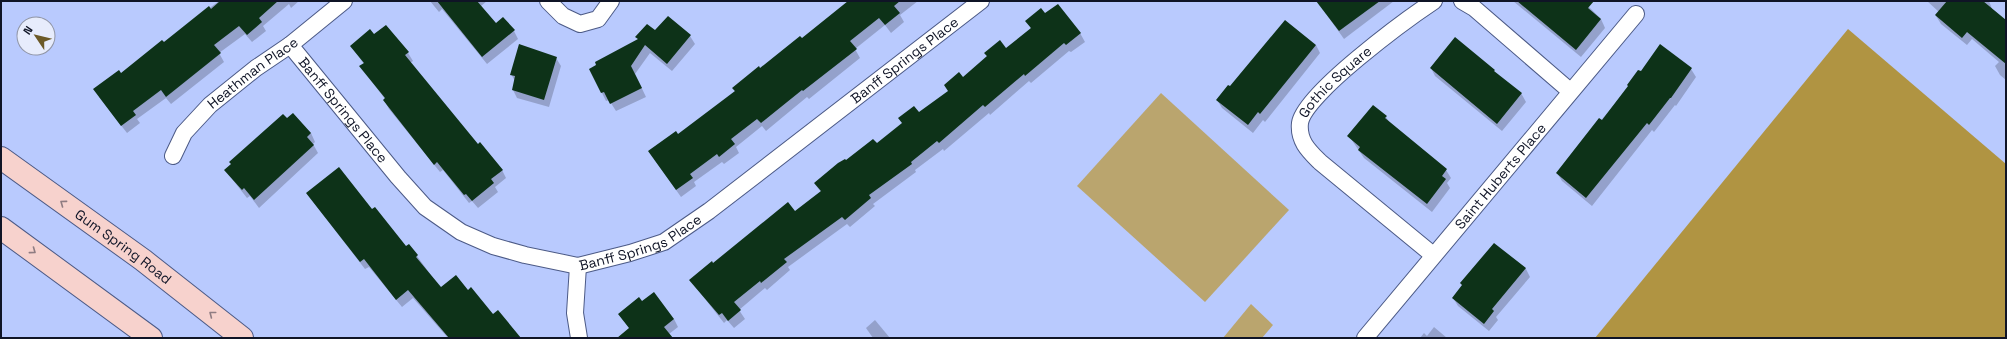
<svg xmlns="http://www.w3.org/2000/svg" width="2007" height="339" viewBox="0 0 2007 339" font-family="'Space Grotesk',sans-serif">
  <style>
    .green { fill: #baa56e }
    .forest { fill: #b09442 }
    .shadow { fill: #0003 }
    .building { fill: #0d3218 }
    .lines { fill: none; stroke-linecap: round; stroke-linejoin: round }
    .minor-casing { stroke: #4c5a86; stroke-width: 18 }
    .secondary-casing { stroke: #4c5a86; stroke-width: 24 }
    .minor { stroke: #fff; stroke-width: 16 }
    .secondary { stroke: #f7d2cd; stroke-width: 22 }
    .oneway { stroke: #8f7c82 }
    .labels { text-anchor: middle; stroke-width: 4; stroke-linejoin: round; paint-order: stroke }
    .street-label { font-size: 14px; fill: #0f1426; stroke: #e7ecfc }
  </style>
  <rect width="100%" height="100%" fill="#b9cafe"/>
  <!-- green -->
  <g class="green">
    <polygon points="1161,93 1289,210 1205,302 1077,186"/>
    <polygon points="1251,304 1273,325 1262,338 1223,338"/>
  </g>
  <!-- forest -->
  <polygon class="forest" points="1848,29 2006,164 2006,338 1595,338"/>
  <!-- shadow -->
  <g class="shadow">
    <polygon points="219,1 299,1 291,8 289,4 263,26 266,31 252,42 245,34 219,53 224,62 171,104 166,98 137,119 140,123 127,133 99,97 121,74"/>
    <polygon points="430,1 487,1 481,6 496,24 514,31 518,39 487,64 442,9 439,12"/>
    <polygon points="850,1 918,1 900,15 904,22 891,33 885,25 855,49 860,58 809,99 807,97 766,131 762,126 736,147 739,153 724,164 722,162 694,182 696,186 681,197 654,159 678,136 735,92 733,88 802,39"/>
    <polygon points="1317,1 1394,1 1344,39"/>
    <polygon points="1513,1 1583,1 1601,19 1605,28 1581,57"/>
    <polygon points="1927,1 1989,1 1992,9 2006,21 2006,80 2000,75 1995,66 1999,62 1972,39 1967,45 1941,24 1936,16 1939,12"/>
    <polygon points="1045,15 1080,33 1085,42 1071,52 1069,51 1031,83 1029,81 990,115 989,113 944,151 943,149 915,170 916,172 873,204 875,206 850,227 847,224 788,267 790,270 767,290 765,288 739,310 745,319 734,328 727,320 724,323 690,280 795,212 821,192 815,184 846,162 877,145 949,92 987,57 985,53 1006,49 1031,29 1027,21"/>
    <polygon points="668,17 690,36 695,44 672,71 650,53 635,74 646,97 616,111 609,100 606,101 590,69 638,40 637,37 655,32"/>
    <polygon points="386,26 408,53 413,61 410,63 478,146 502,170 506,178 495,187 498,192 478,208 472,201 469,203 443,170 440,172 389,109 384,100 385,99 361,67 364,64 351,46 374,36"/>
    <polygon points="1316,45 1320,53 1265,122 1263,120 1253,133 1222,108 1217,100 1230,88"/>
    <polygon points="556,58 561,66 549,107 517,98 513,90 515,81 511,74"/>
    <polygon points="1431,68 1494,71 1496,75 1521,93 1526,102 1502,131 1435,76"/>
    <polygon points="1691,69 1696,77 1676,106 1675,105 1654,132 1652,130 1592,206 1562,181 1557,173 1629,87"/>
    <polygon points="293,114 311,133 315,142 313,144 318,153 259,208 250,196 247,198 225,170"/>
    <polygon points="1386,117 1390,123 1446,170 1451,178 1447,183 1450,188 1432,212 1364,158 1349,136"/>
    <polygon points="307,194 372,211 406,248 417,256 441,289 468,291 518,338 448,338 413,298 402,307 369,267 365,269"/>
    <polygon points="1494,244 1526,269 1530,277 1496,317 1498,320 1489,331 1458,306 1453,298"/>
    <polygon points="642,302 674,319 678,327 669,334 672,338 631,338 630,329 619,314"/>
    <polygon points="875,320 890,338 873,338 866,328"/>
    <polygon points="1434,327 1447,338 1420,338 1424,333 1427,336"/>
  </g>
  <!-- building -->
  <g class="building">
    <polygon points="220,1 278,1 259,18 262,22 247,35 239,26 214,45 221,53 166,97 161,90 133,111 136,115 121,126 93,89 119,70 121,73 162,40 164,42 209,6 211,9"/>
    <polygon points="437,1 477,1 496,23 503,17 515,30 482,57"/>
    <polygon points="848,1 900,1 894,6 900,13 885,25 879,18 850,41 857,49 803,91 802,90 761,123 757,119 731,139 735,144 719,157 717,154 690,174 693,178 676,190 648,151 676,131 678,134 735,91 732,88 759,66 760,68 800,36 802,38"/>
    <polygon points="1316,1 1380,1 1339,31"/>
    <polygon points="1517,1 1594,1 1588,8 1601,19 1576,50"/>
    <polygon points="1947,1 1983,1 2006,20 2006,64 1967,32 1962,38 1935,15"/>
    <polygon points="1058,4 1081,33 1066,45 1064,43 1025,76 1024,74 985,107 983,105 939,143 937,141 911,162 912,164 869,195 871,198 845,220 842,217 784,259 787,262 761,283 760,281 734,302 741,310 728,321 722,313 719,315 689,280 712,261 713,263 788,202 795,211 821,191 814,183 838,163 845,159 846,160 873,139 877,143 902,123 898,118 914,106 919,112 948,91 944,85 959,72 963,77 987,56 984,53 1000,40 1006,48 1031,28 1025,21 1041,8 1045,13"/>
    <polygon points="668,16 691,35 667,64 645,45 631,66 642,88 610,104 604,92 601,93 589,69 596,65 595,62 638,39 635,37 647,24 655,30"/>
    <polygon points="1285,20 1316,45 1260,114 1258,112 1248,125 1216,100 1228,85 1230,86"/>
    <polygon points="386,25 409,52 405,55 478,144 480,142 503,170 491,179 494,183 472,201 466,194 464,195 437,162 434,165 383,100 385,98 359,66 364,63 350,46 370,29 374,34"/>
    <polygon points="1455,37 1495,70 1494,71 1522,93 1497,124 1430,68"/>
    <polygon points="519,44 557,57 544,100 512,90 515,76 510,75"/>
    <polygon points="1660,44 1692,68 1671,98 1670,98 1649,125 1647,123 1586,198 1556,173 1599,118 1602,120 1628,86 1627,85 1638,70 1641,71"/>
    <polygon points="1373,105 1387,116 1385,118 1447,169 1442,176 1446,179 1427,204 1358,150 1360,147 1347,136"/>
    <polygon points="293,113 311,133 307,137 314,145 254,200 244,188 242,190 224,170 231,164 229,162 283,114 287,118"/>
    <polygon points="339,167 372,209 375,207 406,246 409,244 418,255 416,257 441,287 456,275 468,290 471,287 493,314 498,310 521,338 449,338 408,290 396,300 364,259 360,262 306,193"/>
    <polygon points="1494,243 1526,268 1492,309 1494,311 1484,324 1452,298 1462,285 1460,283"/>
    <polygon points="654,292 674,319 664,327 673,338 617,338 629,328 618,314 639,297 642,301"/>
  </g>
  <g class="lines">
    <defs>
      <g id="minor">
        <polyline points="548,1 563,16 580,24 598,19 611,1"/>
        <polyline points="1462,1 1474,8 1570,91"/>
        <path id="s1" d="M290 45 398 177 425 207 461 232 493 246 525 255 578 266 630 253 664 242 709 211 981 1"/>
        <path id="s2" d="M173 156 184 133 210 105 256 68 290 45 344 1"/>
        <path id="s3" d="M1433 255 1320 162C1309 151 1298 141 1300 123 1304 94 1407 19 1434 1"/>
        <polyline points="578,266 575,313 579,338"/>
        <path id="s4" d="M1365 338 1636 14"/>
      </g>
      <g id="secondary">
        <path id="s5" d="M1 158 143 260 242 338"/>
        <polyline points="1,228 151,338"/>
      </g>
    </defs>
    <!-- minor casing -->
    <use href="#minor" class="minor-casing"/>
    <!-- secondary casing -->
    <use href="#secondary" class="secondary-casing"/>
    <!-- minor -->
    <use href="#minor" class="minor"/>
    <!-- secondary -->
    <use href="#secondary" class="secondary"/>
  </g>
  <!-- one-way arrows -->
  <defs><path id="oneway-chevron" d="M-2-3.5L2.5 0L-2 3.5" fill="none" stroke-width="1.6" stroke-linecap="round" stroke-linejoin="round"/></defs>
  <g class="oneway">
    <use href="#oneway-chevron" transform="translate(63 203) rotate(-144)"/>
    <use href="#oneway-chevron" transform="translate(33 251) rotate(36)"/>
    <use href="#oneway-chevron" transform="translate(212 314) rotate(-142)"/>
  </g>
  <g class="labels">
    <!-- street labels -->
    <g class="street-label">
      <text dy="5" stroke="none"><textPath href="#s1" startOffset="768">Banff Springs Place</textPath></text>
      <text dy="5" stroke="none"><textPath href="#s2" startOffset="117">Heathman Place</textPath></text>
      <text dy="5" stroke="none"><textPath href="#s3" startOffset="247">Gothic Square</textPath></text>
      <text dy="5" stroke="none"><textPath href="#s1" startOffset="84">Banff Springs Place</textPath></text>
      <text dy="5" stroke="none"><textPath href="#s4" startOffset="211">Saint Huberts Place</textPath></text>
      <text dy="5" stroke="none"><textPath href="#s1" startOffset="444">Banff Springs Place</textPath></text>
      <text dy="5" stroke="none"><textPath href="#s5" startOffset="151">Gum Spring Road</textPath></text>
    </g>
  </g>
  <!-- border -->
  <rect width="2007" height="339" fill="none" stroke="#0f1426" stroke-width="4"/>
  <!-- north arrow -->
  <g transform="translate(36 36) rotate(305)"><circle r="19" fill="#e7ecfc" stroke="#9196a6"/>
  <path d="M0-3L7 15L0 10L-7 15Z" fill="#6b5927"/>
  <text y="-6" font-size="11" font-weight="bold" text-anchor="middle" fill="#0f1426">N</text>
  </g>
</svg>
